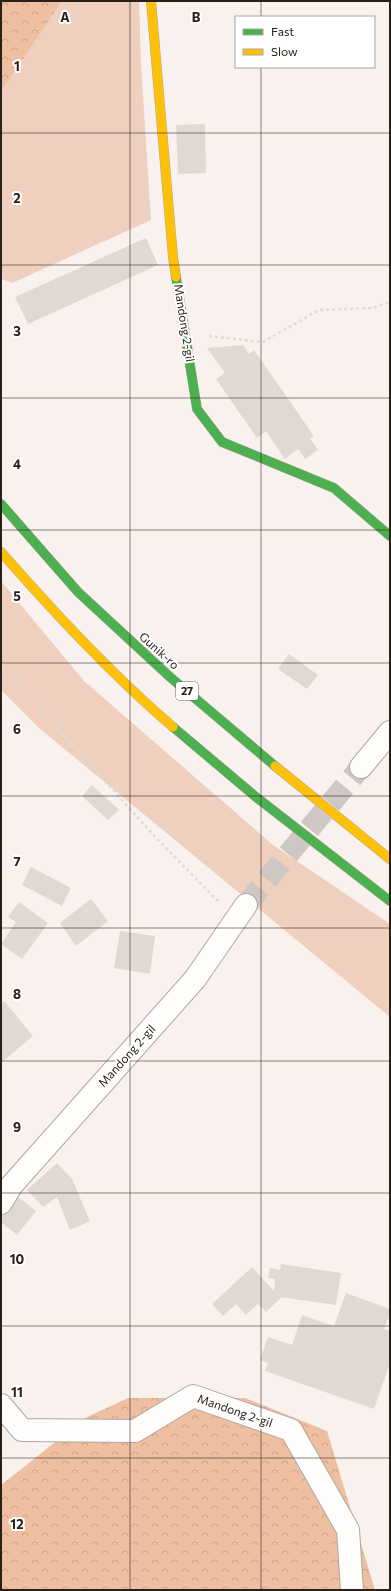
<svg xmlns="http://www.w3.org/2000/svg" width="391" height="1591" viewBox="0 0 391 1591" font-family="Commissioner,sans-serif">
  <style>
    .green { fill: #efcfbd }
    .forest { fill: url(#forest-crowns) }
    .building { fill: #e2d8d3 }
    .lines { fill: none; stroke-linecap: round; stroke-linejoin: round }
    .street-tunnel { stroke: #cfc7c4; stroke-width: 22; stroke-dasharray: 22 11; stroke-linecap: butt }
    .street-casing { stroke: #afa7a3; stroke-width: 24 }
    .fast-casing { stroke: #afa7a3; stroke-width: 10 }
    .slow-casing { stroke: #afa7a3; stroke-width: 10 }
    .path { stroke: #dedcda; stroke-width: 2.5; stroke-dasharray: 3 3; stroke-linecap: butt }
    .street { stroke: #fefdfc; stroke-width: 22 }
    .fast { stroke: #4caf50; stroke-width: 9 }
    .slow { stroke: #ffc107; stroke-width: 9 }
    .grid { fill: none; stroke: #2a201a; stroke-width: 1; stroke-opacity: 0.55 }
    .labels { text-anchor: middle; stroke-width: 4; stroke-linejoin: round; paint-order: stroke }
    .shield { fill: #fff; stroke: #6a635f; stroke-width: 1 }
    .shield-label { font-size: 11px; font-weight: bold; fill: #2a201a }
    .street-label { font-size: 12px; fill: #2a201a; stroke: #fff }
    .grid-label { font-size: 13px; text-anchor: middle; font-weight: bold; fill: #2a201a; stroke: #fff; stroke-width: 4; stroke-linejoin: round; paint-order: stroke }
  </style>
  <defs>
    <pattern id="forest-crowns" width="20" height="18" patternUnits="userSpaceOnUse"><rect width="20" height="18" fill="#efbfa1"/><path d="M2 6a3 3 0 1 1 6 0M12 15a3 3 0 1 1 6 0" fill="none" stroke="#cda48a"/></pattern>
  </defs>
  <rect width="100%" height="100%" fill="#f8f1ee"/>
  <!-- green -->
  <g class="green">
    <polygon points="62,1 139,1 141,64 151,220 12,283 1,279 1,92"/>
    <polygon points="1,581 84,681 273,845 390,924 390,1017 39,728 1,690"/>
  </g>
  <!-- forest -->
  <g class="forest">
    <polygon points="1,1 62,1 1,92"/>
    <polygon points="128,1398 245,1398 327,1431 375,1590 1,1590 1,1485 87,1417"/>
  </g>
  <!-- building -->
  <g class="building">
    <polygon points="205,124 206,173 178,174 176,125"/>
    <polygon points="146,238 158,265 28,324 15,297"/>
    <polygon points="243,345 249,354 254,350 314,436 310,438 318,450 305,459 298,449 285,459 266,431 257,438 216,379 225,373 207,348"/>
    <polygon points="289,654 318,675 307,689 278,669"/>
    <polygon points="92,785 119,810 108,820 82,796"/>
    <polygon points="31,867 71,888 62,906 22,885"/>
    <polygon points="91,899 108,921 76,946 60,923"/>
    <polygon points="19,902 48,923 22,959 1,944 16,922 8,917"/>
    <polygon points="120,931 155,936 150,974 114,968"/>
    <polygon points="4,1001 33,1036 1,1063 1,1004"/>
    <polygon points="57,1163 72,1179 90,1221 70,1230 57,1197 43,1207 27,1190"/>
    <polygon points="17,1196 36,1211 17,1235 1,1222 1,1216"/>
    <polygon points="281,1264 341,1273 336,1305 280,1297 281,1298 266,1312 258,1304 246,1315 236,1304 223,1316 212,1304 252,1267 274,1291 275,1279 268,1278 270,1268 280,1270"/>
    <polygon points="346,1293 390,1309 390,1313 384,1329 390,1331 390,1363 374,1409 265,1371 268,1363 260,1360 268,1337 292,1345 302,1315 334,1326"/>
  </g>
  <g class="lines">
    <!-- street-tunnel -->
    <polyline class="street-tunnel" points="246,905 361,767"/>
    <defs>
      <g id="street">
        <polyline points="361,767 390,732"/>
        <polyline points="1,1203 11,1186 195,979 246,905"/>
        <polyline points="1,1405 22,1430 135,1431 193,1396 291,1430 348,1530 352,1590"/>
      </g>
      <g id="fast">
        <polyline points="176,277 197,409 222,442 334,488 390,536"/>
        <polyline points="1,504 78,592 170,677 275,766"/>
        <polyline points="173,727 256,797 390,901"/>
      </g>
      <g id="slow">
        <polyline points="151,1 173,257 176,277"/>
        <path d="M1 552C55 613 111 674 173 727"/>
        <polyline points="275,766 390,859"/>
      </g>
    </defs>
    <!-- street casing -->
    <use href="#street" class="street-casing"/>
    <!-- fast casing -->
    <use href="#fast" class="fast-casing"/>
    <!-- slow casing -->
    <use href="#slow" class="slow-casing"/>
    <!-- path -->
    <g class="path">
      <polyline points="209,336 263,342 319,310 373,308 390,302"/>
      <polyline points="1,665 158,840 220,903"/>
    </g>
    <!-- street -->
    <use href="#street" class="street"/>
    <!-- fast -->
    <use href="#fast" class="fast"/>
    <!-- slow -->
    <use href="#slow" class="slow"/>
  </g>
  <!-- grid -->
  <path class="grid" d="M130 1V1590M261 1V17M261 67V1590M1 133H390M1 265H390M1 398H390M1 530H390M1 663H390M1 796H390M1 928H390M1 1061H390M1 1193H390M1 1326H390M1 1458H390"/>
  <g class="labels">
    <!-- shield labels -->
    <rect class="shield" x="176" y="682" width="22" height="18" rx="3"/>
    <g class="shield-label">
      <text x="187" y="695">27</text>
    </g>
    <!-- street labels -->
    <g class="street-label">
      <text transform="translate(184 323) rotate(81)" y="4">Mandong 2-gil</text>
      <text transform="translate(159 651) rotate(42)" y="4">Gunik-ro</text>
      <text transform="translate(127 1056) rotate(-48)" y="4">Mandong 2-gil</text>
      <text transform="translate(235 1411) rotate(19)" y="4">Mandong 2-gil</text>
    </g>
  </g>
  <g class="grid-label">
    <text x="65" y="22">A</text>
    <text x="196" y="22">B</text>
    <text x="17" y="71">1</text>
    <text x="17" y="203">2</text>
    <text x="17" y="336">3</text>
    <text x="17" y="469">4</text>
    <text x="17" y="601">5</text>
    <text x="17" y="734">6</text>
    <text x="17" y="866">7</text>
    <text x="17" y="999">8</text>
    <text x="17" y="1132">9</text>
    <text x="17" y="1264">10</text>
    <text x="17" y="1397">11</text>
    <text x="17" y="1529">12</text>
  </g>
  <!-- border -->
  <rect width="391" height="1591" fill="none" stroke="#2a201a" stroke-width="4"/>
  <!-- legend -->
  <rect x="235" y="16" width="140" height="52" fill="#ffffff" stroke="#aaa6a3"/>
  <rect x="243" y="29" width="20" height="6" fill="#4caf50" stroke="#aaa6a3"/>
  <text x="271" y="36" font-size="12" fill="#2a201a">Fast</text>
  <rect x="243" y="49" width="20" height="6" fill="#ffc107" stroke="#aaa6a3"/>
  <text x="271" y="56" font-size="12" fill="#2a201a">Slow</text>
</svg>
